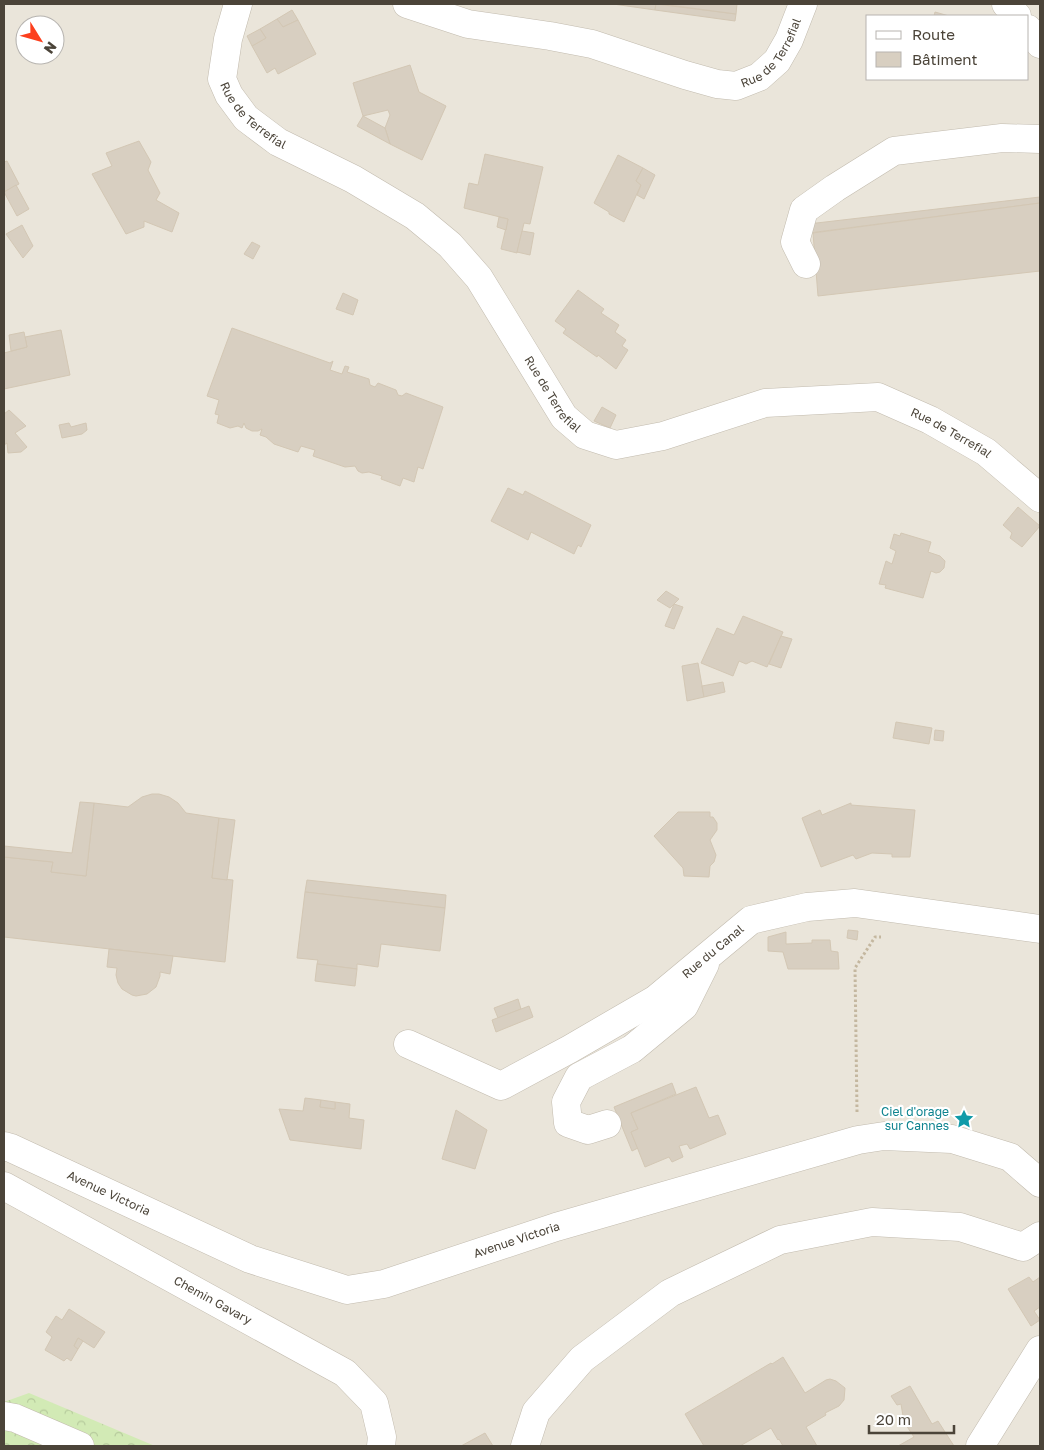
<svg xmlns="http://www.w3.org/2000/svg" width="1044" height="1450" viewBox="0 0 1044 1450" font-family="'Golos Text',sans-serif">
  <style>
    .residential { fill: #eae5da; fill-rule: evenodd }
    .forest { fill: url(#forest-crowns) }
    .building { fill: #d8cfc1; stroke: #d3c7b4 }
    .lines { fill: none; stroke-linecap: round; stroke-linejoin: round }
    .minor-casing { stroke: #c2bbae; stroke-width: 29 }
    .path { stroke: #c4b79f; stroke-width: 3; stroke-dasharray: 2.5 2.5; stroke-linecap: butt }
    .minor { stroke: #fff; stroke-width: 28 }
    .labels { text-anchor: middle; stroke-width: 4.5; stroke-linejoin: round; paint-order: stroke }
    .street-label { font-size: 12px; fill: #4b4439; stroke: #fff }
    .culture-label { font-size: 12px; fill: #0d838f; stroke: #fff; text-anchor: end }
  </style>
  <defs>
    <pattern id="forest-crowns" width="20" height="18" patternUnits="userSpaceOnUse" patternTransform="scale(1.25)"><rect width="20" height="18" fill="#d2eab5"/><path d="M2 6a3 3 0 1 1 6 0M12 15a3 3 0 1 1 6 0" fill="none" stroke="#b6ca9c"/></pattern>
  </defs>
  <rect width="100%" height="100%" fill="#f6f3ec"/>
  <!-- residential -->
  <path class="residential" d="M4 4H1040V1446H4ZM868 16H1028V79H868ZM25 25H55V55H25Z"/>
  <!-- forest -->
  <polygon class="forest" points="29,1393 155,1446 4,1446 4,1402"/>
  <!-- building -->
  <g class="building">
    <polygon points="613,4 656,4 655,10"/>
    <polygon points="656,4 736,14 735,21 655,10"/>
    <polygon points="661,4 737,4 736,14"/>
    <polygon points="292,10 298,20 283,27 277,19"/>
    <polygon points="935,12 949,16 934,16"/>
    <polygon points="277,19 283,27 298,20 316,54 278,74 275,68 267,73 252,46 266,38 260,29"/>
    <polygon points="260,29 266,38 252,46 247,36"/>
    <polygon points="410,65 419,92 446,106 422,160 390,144 385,128 390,115 388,110 363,116 353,83"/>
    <polygon points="363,116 385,128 390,144 357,126"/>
    <polygon points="139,141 151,162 148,170 160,193 156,200 179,213 172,232 144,221 144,227 126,234 92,174 112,166 106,153"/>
    <polygon points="485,154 543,167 530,224 524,223 517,253 501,249 508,219 464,208 469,183 478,185"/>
    <polygon points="618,155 643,168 636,181 641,185 624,222 609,214 609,212 594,203"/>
    <polygon points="7,161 19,184 4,192 4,162"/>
    <polygon points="643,168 655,175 644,199 637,195 641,185 636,181"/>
    <polygon points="16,185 29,209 17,216 4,192"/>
    <polygon points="1040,197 1040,203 809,233 808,224"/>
    <polygon points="1040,203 1040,271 818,296 813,233"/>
    <polygon points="499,217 508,219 506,230 497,227"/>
    <polygon points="22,225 33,246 23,258 6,234"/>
    <polygon points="522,231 534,233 530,255 517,252"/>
    <polygon points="252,242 260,246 253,259 244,254"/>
    <polygon points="578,290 604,309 601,313 619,325 615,332 626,340 622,346 628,350 616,369 598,355 597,357 563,333 566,329 555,321"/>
    <polygon points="343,293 358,300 353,315 336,309"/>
    <polygon points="232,328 330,363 333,361 330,370 342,374 345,366 349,367 347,372 369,379 370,385 375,387 378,383 396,390 398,395 402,396 406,393 443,407 423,469 418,467 414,482 403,478 400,486 381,479 382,476 369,472 362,473 358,471 355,466 345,467 313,456 315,450 301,446 298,452 274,444 266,437 260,435 262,429 258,431 252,431 246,428 244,423 242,428 238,426 230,428 217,423 219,415 215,414 219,400 207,396"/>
    <polygon points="61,330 70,375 4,389 4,353 27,347 25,337"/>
    <polygon points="24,332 27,347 11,351 9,335"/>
    <polygon points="602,407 616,415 610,428 594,421"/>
    <polygon points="9,410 26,426 15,433 27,447 21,452 8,453 7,443 4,445 4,414"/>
    <polygon points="69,423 71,427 86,423 87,430 82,434 62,438 59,425"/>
    <polygon points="508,488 523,495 525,491 591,525 581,547 578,545 574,554 531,532 528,540 491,521"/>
    <polygon points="1018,507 1040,526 1022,547 1010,538 1012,533 1003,525"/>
    <polygon points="901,533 931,542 928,552 940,556 945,561 944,568 940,572 936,573 931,571 923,598 885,588 886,585 879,584 886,561 892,564 896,551 890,548 894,534 900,536"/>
    <polygon points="666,591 679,599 670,608 657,600"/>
    <polygon points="674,604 683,607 674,629 665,626"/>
    <polygon points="743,616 783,632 767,667 752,661 746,664 739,661 733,676 701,663 717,628 734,635"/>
    <polygon points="781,636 792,639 781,668 769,664"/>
    <polygon points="698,663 704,697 687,701 682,666"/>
    <polygon points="723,682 725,692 704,697 702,686"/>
    <polygon points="896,722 932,728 929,744 893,738"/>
    <polygon points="935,730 944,731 943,741 934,740"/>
    <polygon points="152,794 159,794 169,797 178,803 186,813 219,818 212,878 233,880 225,962 4,937 4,857 53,862 51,872 86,876 94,803 128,807 142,797"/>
    <polygon points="80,802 94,803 86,876 51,872 53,862 4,857 4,846 72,853"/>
    <polygon points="851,803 851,805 915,810 910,857 892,857 892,854 872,853 856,859 853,855 821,867 802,818 820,810 822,815"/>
    <polygon points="678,812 710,812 710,817 713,817 717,823 717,830 710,840 716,855 714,862 710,866 709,877 684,876 683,868 654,836"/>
    <polygon points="219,818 235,820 227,880 212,878"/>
    <polygon points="307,880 446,895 445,908 305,892"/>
    <polygon points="305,892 445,908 440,951 381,944 378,967 357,964 357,969 317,964 318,960 297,958"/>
    <polygon points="848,930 858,931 857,940 847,938"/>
    <polygon points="786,932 786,944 812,943 812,940 830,940 831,951 838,952 839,969 788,969 783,952 768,951 768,937"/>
    <polygon points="109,949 173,956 170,974 160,972 160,976 156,987 147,994 136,996 132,995 122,989 118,983 116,975 117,968 107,967"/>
    <polygon points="317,964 357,969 355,986 315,981"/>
    <polygon points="518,999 521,1009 498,1018 494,1008"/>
    <polygon points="529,1006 533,1017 496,1032 492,1020"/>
    <polygon points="672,1083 676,1094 631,1113 638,1129 631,1132 638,1148 632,1151 614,1107"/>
    <polygon points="696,1087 709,1118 718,1115 726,1134 690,1149 687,1144 679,1146 683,1157 672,1162 669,1157 645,1167 631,1132 638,1129 631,1113"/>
    <polygon points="305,1098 321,1100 320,1107 335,1109 335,1102 350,1104 349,1118 364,1120 361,1149 290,1140 279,1109 303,1111"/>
    <polygon points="321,1100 335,1102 335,1109 320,1107"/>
    <polygon points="456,1110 487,1130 475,1169 442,1159"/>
    <polygon points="1029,1277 1033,1282 1040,1277 1040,1307 1034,1311 1040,1320 1031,1326 1008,1289"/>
    <polygon points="69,1309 105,1332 94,1348 78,1338 74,1346 78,1349 71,1361 67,1358 64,1361 45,1350 52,1337 46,1332 56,1316 62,1320"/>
    <polygon points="78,1338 83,1341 78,1349 74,1346"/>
    <polygon points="783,1357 805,1393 826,1380 830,1379 836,1381 845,1388 844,1400 839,1406 825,1413 826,1415 806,1427 817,1446 783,1446 779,1439 778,1440 771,1428 740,1446 704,1446 685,1414 771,1363 772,1364"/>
    <polygon points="910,1386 932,1424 938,1421 954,1446 898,1446 914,1437 904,1422 901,1404 897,1405 891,1396"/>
    <polygon points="485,1433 493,1446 461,1446"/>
  </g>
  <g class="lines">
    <defs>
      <g id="minor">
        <path id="s1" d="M238 4 228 39 222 79 229 95 246 118 278 142 353 179 415 216 450 245 479 278 564 417 585 435 616 445 663 436 765 403 878 397 930 420 986 452 1040 498"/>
        <path id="s2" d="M407 4 468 24 550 36 592 44 685 75 717 84 736 86 759 77 777 61 789 40 803 4"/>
        <polyline points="1006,4 1017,16"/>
        <polyline points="1028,29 1040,44"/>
        <polyline points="806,264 795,242 804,210 835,188 894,151 1002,138 1040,139"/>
        <path id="s3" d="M408 1044 501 1086 570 1049 656 999 751 920 807 907 855 903 1040 929"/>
        <polyline points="607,1124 588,1130 568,1123 566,1102 579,1077 632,1049 684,1006 705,964"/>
        <path id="s4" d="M4 1146 11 1148 250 1259 347 1290 384 1284 556 1227 858 1140 884 1136 952 1139 1010 1157 1040 1183"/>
        <path id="s5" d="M4 1186 345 1373 374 1403 382 1437 381 1446"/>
        <polyline points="4,1416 15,1418 80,1446"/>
        <polyline points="525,1446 536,1412 582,1359 670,1293 780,1240 872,1222 960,1227 1023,1247 1040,1236"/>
        <polyline points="980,1446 1040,1350"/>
      </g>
    </defs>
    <!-- minor casing -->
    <use href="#minor" class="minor-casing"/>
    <!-- path -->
    <polyline class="path" points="857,1112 855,968 875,937 881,937"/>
    <!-- minor -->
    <use href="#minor" class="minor"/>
  </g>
  <!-- icons -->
  <defs>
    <symbol id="sight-bare" viewBox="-9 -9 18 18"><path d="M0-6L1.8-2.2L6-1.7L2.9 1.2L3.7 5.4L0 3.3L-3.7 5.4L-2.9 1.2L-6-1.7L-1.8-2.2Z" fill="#0f9aa8" stroke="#fff" stroke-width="2.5" paint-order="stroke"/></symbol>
  </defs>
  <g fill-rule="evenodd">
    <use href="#sight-bare" x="950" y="1105" width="28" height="28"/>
  </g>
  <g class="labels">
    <!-- street labels -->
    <g class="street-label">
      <text dy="4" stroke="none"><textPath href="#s2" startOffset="391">Rue de Terrefial</textPath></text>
      <text dy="4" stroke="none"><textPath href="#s1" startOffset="126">Rue de Terrefial</textPath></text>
      <text dy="4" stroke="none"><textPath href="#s1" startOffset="546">Rue de Terrefial</textPath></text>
      <text dy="4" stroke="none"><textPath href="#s1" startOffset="981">Rue de Terrefial</textPath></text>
      <text dy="4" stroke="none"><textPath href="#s3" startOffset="354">Rue du Canal</textPath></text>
      <text dy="4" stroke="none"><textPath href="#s4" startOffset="115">Avenue Victoria</textPath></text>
      <text dy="4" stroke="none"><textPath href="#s4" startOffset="550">Avenue Victoria</textPath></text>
      <text dy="4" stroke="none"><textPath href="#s5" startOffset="238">Chemin Gavary</textPath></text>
    </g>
    <!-- culture labels -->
    <g class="culture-label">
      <text x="949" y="1116">Ciel d'orage<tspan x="949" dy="14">sur Cannes</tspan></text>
    </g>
  </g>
  <!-- border -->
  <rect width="1044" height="1450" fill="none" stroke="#4b4439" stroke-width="10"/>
  <!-- legend -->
  <rect x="866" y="15" width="162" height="65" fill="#ffffff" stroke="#b7b4b0"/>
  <rect x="876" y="31" width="25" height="8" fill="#ffffff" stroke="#b7b4b0"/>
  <text x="912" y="40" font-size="15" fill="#4b4439">Route</text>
  <rect x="876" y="52" width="25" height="15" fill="#d8cfc1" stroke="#b7b4b0"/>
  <text x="912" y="65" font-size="15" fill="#4b4439">Bâtiment</text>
  <!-- north arrow -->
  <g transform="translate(40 40) rotate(127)"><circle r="24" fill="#ffffff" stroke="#b7b4b0"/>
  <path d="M0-4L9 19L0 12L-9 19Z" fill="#fc3f1d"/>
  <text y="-8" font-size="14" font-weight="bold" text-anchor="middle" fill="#4b4439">N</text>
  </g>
  <!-- scale -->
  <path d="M869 1425v8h85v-8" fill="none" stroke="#4b4439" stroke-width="2.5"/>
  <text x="876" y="1425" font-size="15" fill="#4b4439" stroke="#ffffff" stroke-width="4" paint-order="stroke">20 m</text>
</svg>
